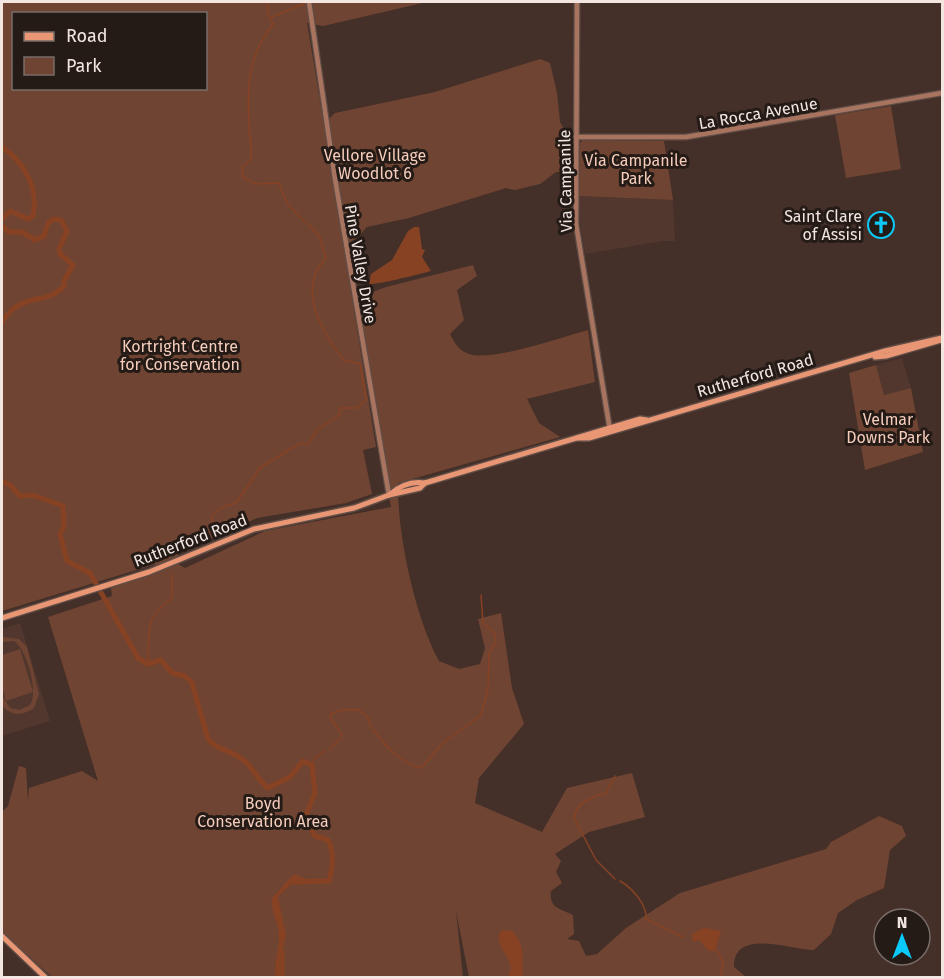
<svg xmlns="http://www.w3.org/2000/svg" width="944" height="979" viewBox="0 0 944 979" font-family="'Fira Sans',sans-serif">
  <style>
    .built { fill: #51372d }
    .green { fill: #704432; fill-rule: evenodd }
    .water { fill: #874224 }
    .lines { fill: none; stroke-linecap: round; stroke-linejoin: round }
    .stream { stroke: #874224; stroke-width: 1.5 }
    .river { stroke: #874224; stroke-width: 5 }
    .tertiary-casing { stroke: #604d46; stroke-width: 7 }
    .secondary-casing { stroke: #604d46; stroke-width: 8 }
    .tertiary { stroke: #a8745f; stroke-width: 4.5 }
    .secondary { stroke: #e99674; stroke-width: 5 }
    .labels { text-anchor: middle; stroke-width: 6; stroke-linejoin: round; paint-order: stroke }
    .street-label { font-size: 16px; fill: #f3e6e1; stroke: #241b17 }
    .park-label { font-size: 16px; fill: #f6ccbb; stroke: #241b17 }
    .poi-label { font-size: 16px; fill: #f3e6e1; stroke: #241b17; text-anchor: end }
  </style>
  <rect width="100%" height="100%" fill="#443029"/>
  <!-- built -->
  <g class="built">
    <polygon points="579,196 673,200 675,241 663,241 585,254 580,223"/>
    <polygon points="902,358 911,388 884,395 876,365"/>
    <polygon points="20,623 50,721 2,736 2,629"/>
  </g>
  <!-- green -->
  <g class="green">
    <path d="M2 2H427L323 26 307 23 324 124 335 113 435 92 540 59 550 63 557 93 560 122 572 143V172H556L540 184 515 190 506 188 409 218 367 227 353 242H343L376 447 363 450 372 494 346 503 257 518 178 553V564L185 568 265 531 391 507 359 297 386 287 473 265 477 276 457 290 464 320 450 334C454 342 459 351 469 354 492 362 562 337 588 330L595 382 527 399 539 423 560 437 398 483C397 534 415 617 439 661L459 669 480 664 485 648 478 619 501 613 512 688 524 724 479 778 475 803 542 832 567 788 632 773 645 817 589 832 555 854 561 861 556 872 562 883 551 891C549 909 560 908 573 915L574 934 567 939 579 941 586 956 597 954 626 928 680 893 826 849 831 842 879 816 902 826 906 836 890 850 884 888 857 900 838 913 831 934 814 950C792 950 733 927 734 967L746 977H469L456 911 463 977H52L2 932V812L8 806 19 766 26 768 28 801 29 788 82 771 98 781 48 617 112 596 111 588 116 582 142 578 156 564 2 611ZM14 14H206V88H14Z"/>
    <polygon points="891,106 901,169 846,178 835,115"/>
    <polygon points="583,140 664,141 673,200 579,196 580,143"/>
    <polygon points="876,365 884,395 911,388 923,452 865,470 849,373"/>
    <path d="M2 637 19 639 27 647 39 694 34 708C22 716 12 716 2 706V695L10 708 20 710 30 705C39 693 27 649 14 641L2 642Z"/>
    <polygon points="20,649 33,692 6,701 2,687 2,655"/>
  </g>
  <!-- water -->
  <g class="water">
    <path d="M414 227H419L422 249 425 250 422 257 431 271C420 274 377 285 369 284L371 274 392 260 408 231Z"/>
    <path d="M294 874 313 882 304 885 292 882 278 897 286 936 280 961 283 977H276C273 962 280 950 279 935 279 922 270 911 272 898Z"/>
    <polygon points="704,928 721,931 715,951 709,951 699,940 693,942 692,934"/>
    <path d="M503 930 512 931C527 946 521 960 523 977H508C518 960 496 951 499 934Z"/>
  </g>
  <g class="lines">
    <!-- stream -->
    <g class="stream">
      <path d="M267 2 268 14 273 24C247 58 247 85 249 126 250 138 252 147 251 159L242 167 243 177 256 184 279 183 287 203 305 222"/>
      <polyline points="272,17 306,3"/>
      <path d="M197 543 212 531V515L223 507 236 503 260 468 300 443 308 444 317 430 339 415 340 408H357L366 400 360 364 344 360 340 355C320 328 297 288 326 258L319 235 308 224"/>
      <path d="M149 663C147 657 149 625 152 619 157 610 164 604 172 598V575"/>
      <path d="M373 729C384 745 402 764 421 768L443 743 481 715 488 689 489 653 496 642 495 634 483 623 481 595"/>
      <polyline points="342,735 330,717 331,714 340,710 359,710 368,718 371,727"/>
      <polyline points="329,750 342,737"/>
      <polyline points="312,765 315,758 325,751"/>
      <path d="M615 879 596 860 574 818C576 802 592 797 606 793L615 776"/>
      <path d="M620 881C632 888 647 904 646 919L683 937"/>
      <polyline points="716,950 723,961 721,978"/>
    </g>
    <!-- river -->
    <g class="river">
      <path d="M2 147C24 162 39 188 33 216L28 219 10 211 2 219"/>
      <path d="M2 226 9 232H22L35 240 44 236 48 223 54 219 61 220 67 231 59 249 60 254 73 265 64 281V286C45 307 22 290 2 322"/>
      <path d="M2 481 10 485 20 496 33 495 63 506 64 526 60 534 67 561 90 573 138 658 148 664 161 660 172 673 185 676 192 683 208 739C217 750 230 750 242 759 253 767 257 779 268 788L290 777 303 761 312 765 315 793 305 817 315 836 328 840C335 853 333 867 329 881L290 882 286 886"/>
      <polyline points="282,978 282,952"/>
    </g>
    <defs>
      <g id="tertiary">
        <polyline points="309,2 335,179 389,495"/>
        <polyline points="577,2 576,224 610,430"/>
        <polyline points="576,137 686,137 942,93"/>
      </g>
      <g id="secondary">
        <polyline points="875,357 886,356 941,340"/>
        <polyline points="577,438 589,438 885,351 942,338"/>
        <path d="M389 495C399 486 412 481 425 483L640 419 647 420"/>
        <polyline points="2,618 149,572 254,529 354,508 389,495 420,488 425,483"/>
        <polyline points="2,936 46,978"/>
      </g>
    </defs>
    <!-- tertiary casing -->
    <use href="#tertiary" class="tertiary-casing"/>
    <!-- secondary casing -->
    <use href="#secondary" class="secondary-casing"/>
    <!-- tertiary -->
    <use href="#tertiary" class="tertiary"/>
    <!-- secondary -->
    <use href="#secondary" class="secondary"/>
  </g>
  <!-- icons -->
  <defs>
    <symbol id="church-ring" viewBox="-11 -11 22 22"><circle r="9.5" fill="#241b17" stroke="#0bcafa" stroke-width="1.5"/><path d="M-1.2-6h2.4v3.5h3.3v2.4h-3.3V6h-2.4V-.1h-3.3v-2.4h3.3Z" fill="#0bcafa"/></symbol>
  </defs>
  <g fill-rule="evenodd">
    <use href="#church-ring" x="866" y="210" width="30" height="30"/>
  </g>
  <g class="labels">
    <!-- street labels -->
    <g class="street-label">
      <text transform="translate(758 113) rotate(-10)" y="6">La Rocca Avenue</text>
      <text transform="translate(565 181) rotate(-91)" y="6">Via Campanile</text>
      <text transform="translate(361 264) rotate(80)" y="6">Pine Valley Drive</text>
      <text transform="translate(755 375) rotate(-16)" y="6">Rutherford Road</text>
      <text transform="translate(190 540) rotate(-21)" y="6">Rutherford Road</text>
    </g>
    <!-- park labels -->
    <g class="park-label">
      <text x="375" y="161">Vellore Village<tspan x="375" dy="18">Woodlot 6</tspan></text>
      <text x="636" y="166">Via Campanile<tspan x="636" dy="18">Park</tspan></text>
      <text x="180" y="352">Kortright Centre<tspan x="180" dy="18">for Conservation</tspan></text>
      <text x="888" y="425">Velmar<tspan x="888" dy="18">Downs Park</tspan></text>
      <text x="263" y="809">Boyd<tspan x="263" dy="18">Conservation Area</tspan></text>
    </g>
    <!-- poi labels -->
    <g class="poi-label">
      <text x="862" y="222">Saint Clare<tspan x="862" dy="18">of Assisi</tspan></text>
    </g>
  </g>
  <!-- border -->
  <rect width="944" height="979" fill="none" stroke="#f3e6e1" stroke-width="6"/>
  <!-- legend -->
  <rect x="12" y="12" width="195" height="78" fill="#241b17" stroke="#776c68" stroke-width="1.5"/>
  <rect x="24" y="32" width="30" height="9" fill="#e99674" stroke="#776c68" stroke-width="1.5"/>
  <text x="66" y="42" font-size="18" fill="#f3e6e1">Road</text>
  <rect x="24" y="57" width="30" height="18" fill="#704432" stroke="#776c68" stroke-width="1.5"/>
  <text x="66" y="72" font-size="18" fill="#f3e6e1">Park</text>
  <!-- north arrow -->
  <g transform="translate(902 937)"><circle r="28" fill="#241b17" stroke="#776c68" stroke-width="1.5"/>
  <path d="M0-4.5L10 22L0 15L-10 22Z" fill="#0bcafa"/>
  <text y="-9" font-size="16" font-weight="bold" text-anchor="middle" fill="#f3e6e1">N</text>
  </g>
</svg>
